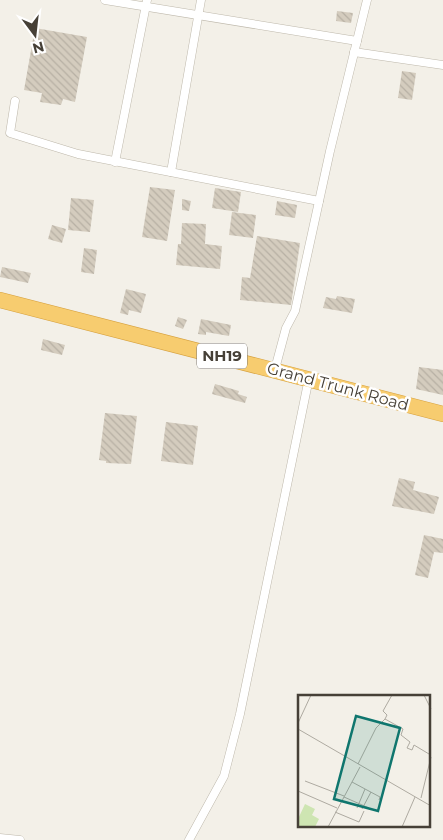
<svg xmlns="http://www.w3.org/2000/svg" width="443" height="840" viewBox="0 0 443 840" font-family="Montserrat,sans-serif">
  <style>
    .building { fill: url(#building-back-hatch) }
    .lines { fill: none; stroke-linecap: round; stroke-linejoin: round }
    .street-casing { stroke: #beb8ab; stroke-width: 9 }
    .highway-casing { stroke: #d6a13f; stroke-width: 16 }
    .street { stroke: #fff; stroke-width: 8 }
    .highway { stroke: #f7cc6f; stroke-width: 15 }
    .labels { text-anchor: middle; stroke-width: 5; stroke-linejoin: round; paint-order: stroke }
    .shield { fill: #fff; stroke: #7e7973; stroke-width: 1 }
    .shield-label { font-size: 15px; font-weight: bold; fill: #464037 }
    .street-label { font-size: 16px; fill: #464037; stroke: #fff }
    .inset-road { fill: none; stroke: #aeaaa1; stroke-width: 1 }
    .view { fill: #0f766e; fill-opacity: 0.15; stroke: #0f766e; stroke-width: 2.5 }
    .inset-edge { fill: none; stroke: #464037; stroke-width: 2.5 }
  </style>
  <defs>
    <pattern id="building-back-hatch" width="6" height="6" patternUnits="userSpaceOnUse" patternTransform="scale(1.25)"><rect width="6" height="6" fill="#d4ccbe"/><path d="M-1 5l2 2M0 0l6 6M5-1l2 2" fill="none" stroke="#b7b0a4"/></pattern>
  </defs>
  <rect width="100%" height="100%" fill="#f3f0e8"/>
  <!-- building -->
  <g class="building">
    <polygon points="337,11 353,13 351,23 336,21"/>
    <polygon points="35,28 87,37 75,102 63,99 61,105 40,102 42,93 24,90"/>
    <polygon points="402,71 416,73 412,100 398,98"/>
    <polygon points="150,187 175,190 167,241 142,237"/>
    <polygon points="215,188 241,192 238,212 212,208"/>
    <polygon points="71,198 94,200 90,232 68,230"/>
    <polygon points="182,199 191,201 189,211 182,210"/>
    <polygon points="277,201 297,205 295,218 275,215"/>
    <polygon points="232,212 256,215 253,238 229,235"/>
    <polygon points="182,223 206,224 205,244 222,246 220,269 176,265 178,244 181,244"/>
    <polygon points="52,225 66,229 62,243 48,239"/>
    <polygon points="257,236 300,243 291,305 240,300 242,277 250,278"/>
    <polygon points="84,248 97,250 94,274 81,272"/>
    <polygon points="2,267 31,273 28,283 0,277"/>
    <polygon points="126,289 146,294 141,313 129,310 128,315 120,313"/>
    <polygon points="337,296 355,299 352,313 323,308 326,297 336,299"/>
    <polygon points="178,317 187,320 183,329 175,326"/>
    <polygon points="201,319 231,325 229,336 206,332 206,335 198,334"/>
    <polygon points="43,339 65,345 62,355 41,350"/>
    <polygon points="419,367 443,370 443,395 416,389"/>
    <polygon points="215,384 239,391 238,394 247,397 245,403 212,394"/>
    <polygon points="105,413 137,416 131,464 106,463 106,461 99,460"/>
    <polygon points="166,422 198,426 193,465 161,461"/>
    <polygon points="399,478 415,482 413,490 439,497 434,514 392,506"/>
    <polygon points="424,535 443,539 443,553 434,552 428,578 415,575"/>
  </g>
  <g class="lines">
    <defs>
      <g id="street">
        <polyline points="105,0 357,41"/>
        <polyline points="354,52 443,65"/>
        <polyline points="15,101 10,133 78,154 319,201"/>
        <polyline points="115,162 147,0"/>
        <polyline points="171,172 201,0"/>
        <polyline points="275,369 286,328 295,311 330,151 367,0"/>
        <polyline points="0,838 20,840"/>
        <polyline points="189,840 224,776 240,714 309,378"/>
      </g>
      <polyline id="highway" points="0,300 443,414"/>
    </defs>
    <!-- street casing -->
    <use href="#street" class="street-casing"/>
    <!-- highway casing -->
    <use href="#highway" class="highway-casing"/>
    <!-- street -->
    <use href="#street" class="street"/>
    <!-- highway -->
    <use href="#highway" class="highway"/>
  </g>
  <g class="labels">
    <!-- shield labels -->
    <rect class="shield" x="197" y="343.5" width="50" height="25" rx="4"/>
    <g class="shield-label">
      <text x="222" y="361">NH19</text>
    </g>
    <!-- street labels -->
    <g class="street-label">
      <text transform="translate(338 386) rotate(15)" y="6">Grand Trunk Road</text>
    </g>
  </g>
  <!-- overview -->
  <g transform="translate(298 695)">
    <rect width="132" height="132" fill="#f3f0e8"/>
    <path d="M7 109 17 114 14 120 21 124 17 132H0V124Z" fill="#cee5b2"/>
    <path class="inset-road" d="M94 0 85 16 89 20 87 24 105 34 103 40 112 47 109 53 114 55 116 50 131 59M126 0 133 14M0 28 13 0M0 34 133 111M60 69 78 33 87 24M7 86 46 101M54 87 82 102 81 105M0 96 39 113M46 102 71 113M123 103 133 62M59 113 67 94M64 114 73 97M37 117 61 127 66 116M30 132 62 72M104 132 117 102"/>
    <path class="view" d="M58 21 102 33 80 116 36 104Z"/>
    <rect width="132" height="132" class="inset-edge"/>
  </g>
  <!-- north arrow -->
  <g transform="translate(35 35) rotate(165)" stroke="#ffffff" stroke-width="4" paint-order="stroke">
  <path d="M0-4L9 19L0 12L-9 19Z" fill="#464037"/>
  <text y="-8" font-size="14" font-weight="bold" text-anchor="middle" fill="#464037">N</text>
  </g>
</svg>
